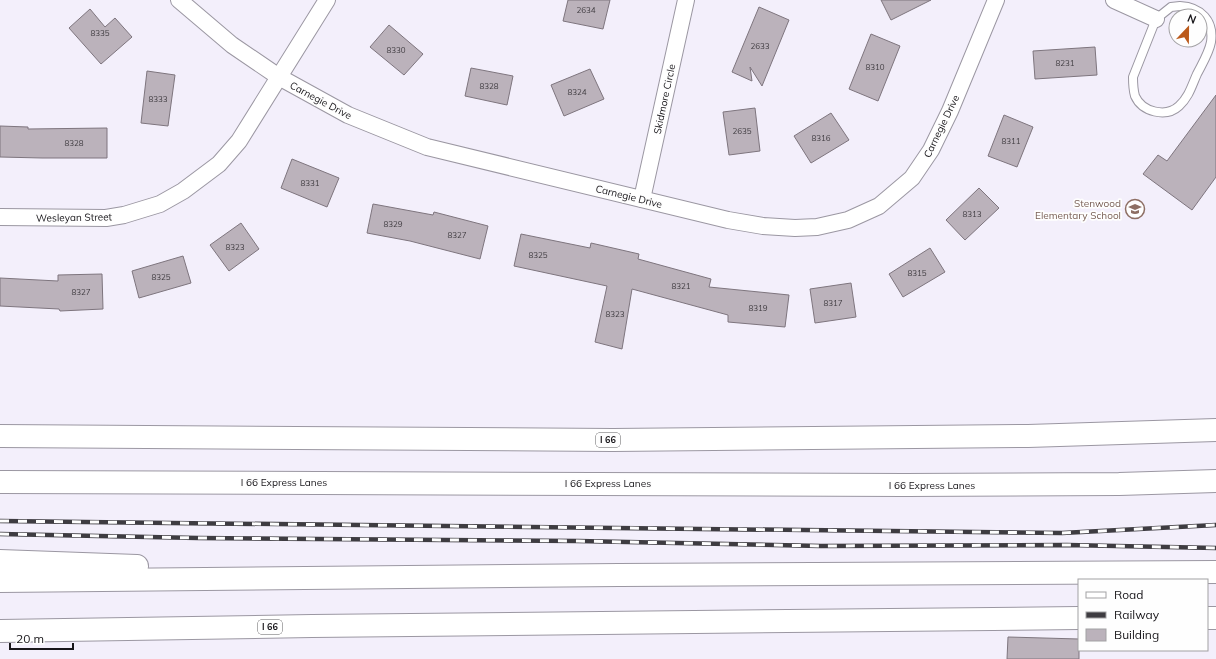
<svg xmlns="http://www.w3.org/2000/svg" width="1216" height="659" viewBox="0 0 1216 659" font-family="Mulish,sans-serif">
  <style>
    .building { fill: #bbb2bb; stroke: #7e757e }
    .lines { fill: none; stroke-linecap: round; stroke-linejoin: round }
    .lane-casing { stroke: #9b97a2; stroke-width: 10 }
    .street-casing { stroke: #9b97a2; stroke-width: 18 }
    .highway-casing { stroke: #9b97a2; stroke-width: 24 }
    .lane { stroke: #fff; stroke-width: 8 }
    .street { stroke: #fff; stroke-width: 16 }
    .highway { stroke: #fff; stroke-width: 22 }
    .rail-casing { stroke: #3e3c41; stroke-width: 4.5 }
    .rail { stroke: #fefefe; stroke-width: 3; stroke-dasharray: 9; stroke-linecap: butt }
    .labels { text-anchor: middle; stroke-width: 3.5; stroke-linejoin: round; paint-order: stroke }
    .number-label { font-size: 8px; fill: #413d42 }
    .shield { fill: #fefefe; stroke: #5d5c5e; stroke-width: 1 }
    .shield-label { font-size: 9px; font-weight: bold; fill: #18161a }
    .street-label { font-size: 10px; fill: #18161a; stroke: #fefefe }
    .education-label { font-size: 10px; fill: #785e54; stroke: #fefefe; text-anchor: end }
  </style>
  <rect width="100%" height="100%" fill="#f3effb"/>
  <!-- building -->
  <g class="building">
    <polygon points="568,0 610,0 603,29 563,21"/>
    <polygon points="881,0 931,0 891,20"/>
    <polygon points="759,7 789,20 762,86 750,67 752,81 732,72"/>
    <polygon points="90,9 105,27 115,18 132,37 101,64 69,28"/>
    <polygon points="389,25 423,54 404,75 370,47"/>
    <polygon points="871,34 900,46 878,101 849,89"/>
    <polygon points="1095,47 1097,75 1035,79 1033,51"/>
    <polygon points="471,68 513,76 507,105 465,96"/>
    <polygon points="590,69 604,99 564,116 551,85"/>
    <polygon points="147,71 175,75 168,126 141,123"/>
    <polygon points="1216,95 1216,177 1192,210 1143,174 1158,155 1167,161"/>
    <polygon points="755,108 760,151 729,155 723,112"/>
    <polygon points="831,113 849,140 811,163 794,136"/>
    <polygon points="1004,115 1033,127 1017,167 988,156"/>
    <polygon points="0,126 28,127 28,129 107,128 107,158 42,158 0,157"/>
    <polygon points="292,159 339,178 327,207 281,188"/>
    <polygon points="979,188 999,208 965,240 946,220"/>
    <polygon points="373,204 433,215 434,212 488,226 480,259 410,241 367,233"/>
    <polygon points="241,223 259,249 229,271 210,245"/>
    <polygon points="521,234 590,248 591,243 639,254 638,259 711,279 709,287 789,295 785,327 728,322 728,315 632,289 622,349 595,342 607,286 514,266"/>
    <polygon points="930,248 945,272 903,297 889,274"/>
    <polygon points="183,256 191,283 139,298 132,271"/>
    <polygon points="102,274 103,309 60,311 59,309 0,306 0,278 58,281 58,275"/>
    <polygon points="851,283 856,317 815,323 810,289"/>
    <polygon points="1008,637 1079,639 1079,659 1007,659"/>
  </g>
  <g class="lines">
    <defs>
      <path id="lane" d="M1180 6C1201 7 1214 21 1211 42 1209 53 1202 64 1197 74 1192 85 1189 97 1179 106 1166 118 1142 112 1135 96 1133 89 1133 84 1133 77L1156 19 1171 7Z"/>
      <g id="street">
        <polyline points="179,0 232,45 279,77 348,115 427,147 728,220 763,226 795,228 817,227 848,220 879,206 912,178 931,150 950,111 996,0"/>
        <polyline points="1114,0 1156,19"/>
        <polyline points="642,199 686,0"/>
        <polyline points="0,217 106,218 124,215 160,204 183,191 219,164 239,141 327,0"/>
      </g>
      <g id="highway">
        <polyline points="0,436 613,440 1028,436 1216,430"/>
        <polyline points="0,482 905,485 1119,484 1216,481"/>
        <polyline points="0,561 137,566"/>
        <polyline points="0,581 619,575 1216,572"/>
        <polyline points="1207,618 1216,618"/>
        <polyline points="0,631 312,626 1079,618"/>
      </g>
    </defs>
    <!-- lane casing -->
    <use href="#lane" class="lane-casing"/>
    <!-- street casing -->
    <use href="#street" class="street-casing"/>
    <!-- highway casing -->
    <use href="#highway" class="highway-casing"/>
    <!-- lane -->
    <use href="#lane" class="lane"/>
    <!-- street -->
    <use href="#street" class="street"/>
    <!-- highway -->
    <use href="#highway" class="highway"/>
    <defs>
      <g id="rail">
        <polyline points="0,521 1062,533 1216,525"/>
        <polyline points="0,534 198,538 578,541 821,546 1067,545 1216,548"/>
      </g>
    </defs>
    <!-- rail casing -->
    <use href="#rail" class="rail-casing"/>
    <!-- rail -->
    <use href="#rail" class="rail"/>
  </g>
  <!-- icons -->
  <defs>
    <symbol id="school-ring" viewBox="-11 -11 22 22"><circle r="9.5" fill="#fefefe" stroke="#8d6e63" stroke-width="1.5"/><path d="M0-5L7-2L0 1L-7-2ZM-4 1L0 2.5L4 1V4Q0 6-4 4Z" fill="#8d6e63"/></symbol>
  </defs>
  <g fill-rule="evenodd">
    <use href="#school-ring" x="1124" y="198" width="22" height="22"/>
  </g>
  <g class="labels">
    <!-- number labels -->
    <g class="number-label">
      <text x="586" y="13">2634</text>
      <text x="100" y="36">8335</text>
      <text x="760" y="49">2633</text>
      <text x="396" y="53">8330</text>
      <text x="1065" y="66">8231</text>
      <text x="875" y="70">8310</text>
      <text x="489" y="89">8328</text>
      <text x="577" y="95">8324</text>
      <text x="158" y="102">8333</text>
      <text x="742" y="134">2635</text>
      <text x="821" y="141">8316</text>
      <text x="1011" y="144">8311</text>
      <text x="74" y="146">8328</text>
      <text x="310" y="186">8331</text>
      <text x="972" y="217">8313</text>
      <text x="393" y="227">8329</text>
      <text x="457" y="238">8327</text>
      <text x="235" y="250">8323</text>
      <text x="538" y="258">8325</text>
      <text x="917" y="276">8315</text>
      <text x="161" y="280">8325</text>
      <text x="681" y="289">8321</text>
      <text x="81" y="295">8327</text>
      <text x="833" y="306">8317</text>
      <text x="758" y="311">8319</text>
      <text x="615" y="317">8323</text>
    </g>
    <!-- shield labels -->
    <g class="shield">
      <rect x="596" y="433" width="24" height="14" rx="3"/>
      <rect x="258" y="620" width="24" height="14" rx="3"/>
    </g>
    <g class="shield-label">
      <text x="608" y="443">I 66</text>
      <text x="270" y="630">I 66</text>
    </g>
    <!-- street labels -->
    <g class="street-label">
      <text transform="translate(664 99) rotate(-78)" y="4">Skidmore Circle</text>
      <text transform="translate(321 100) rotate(28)" y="4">Carnegie Drive</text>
      <text transform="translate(941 126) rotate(-64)" y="4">Carnegie Drive</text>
      <text transform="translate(629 196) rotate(14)" y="4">Carnegie Drive</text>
      <text transform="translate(74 217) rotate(-1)" y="4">Wesleyan Street</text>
      <text x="284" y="486">I 66 Express Lanes</text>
      <text x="608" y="487">I 66 Express Lanes</text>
      <text x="932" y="489">I 66 Express Lanes</text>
    </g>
    <!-- education labels -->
    <g class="education-label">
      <text x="1121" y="207">Stenwood<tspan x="1121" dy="12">Elementary School</tspan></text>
    </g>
  </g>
  <!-- legend -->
  <rect x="1078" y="579" width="130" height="72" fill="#fefefe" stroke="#a2a1a3"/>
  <rect x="1086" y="592" width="20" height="6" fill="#ffffff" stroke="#a2a1a3"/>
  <text x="1114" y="599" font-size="12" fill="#18161a">Road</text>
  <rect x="1086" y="612" width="20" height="6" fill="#3e3c41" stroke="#a2a1a3"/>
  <text x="1114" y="619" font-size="12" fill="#18161a">Railway</text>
  <rect x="1086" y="629" width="20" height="12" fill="#bbb2bb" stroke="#a2a1a3"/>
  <text x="1114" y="639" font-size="12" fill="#18161a">Building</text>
  <!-- north arrow -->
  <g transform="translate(1188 28) rotate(22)"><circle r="19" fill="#fefefe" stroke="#a2a1a3"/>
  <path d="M0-3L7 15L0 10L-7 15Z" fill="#bb5a1b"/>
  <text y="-6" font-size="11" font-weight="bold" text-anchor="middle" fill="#18161a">N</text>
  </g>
  <!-- scale -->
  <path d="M10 643v6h63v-6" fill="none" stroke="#18161a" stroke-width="2"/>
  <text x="16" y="643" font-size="12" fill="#18161a" stroke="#fefefe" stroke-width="3" paint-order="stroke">20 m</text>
</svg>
